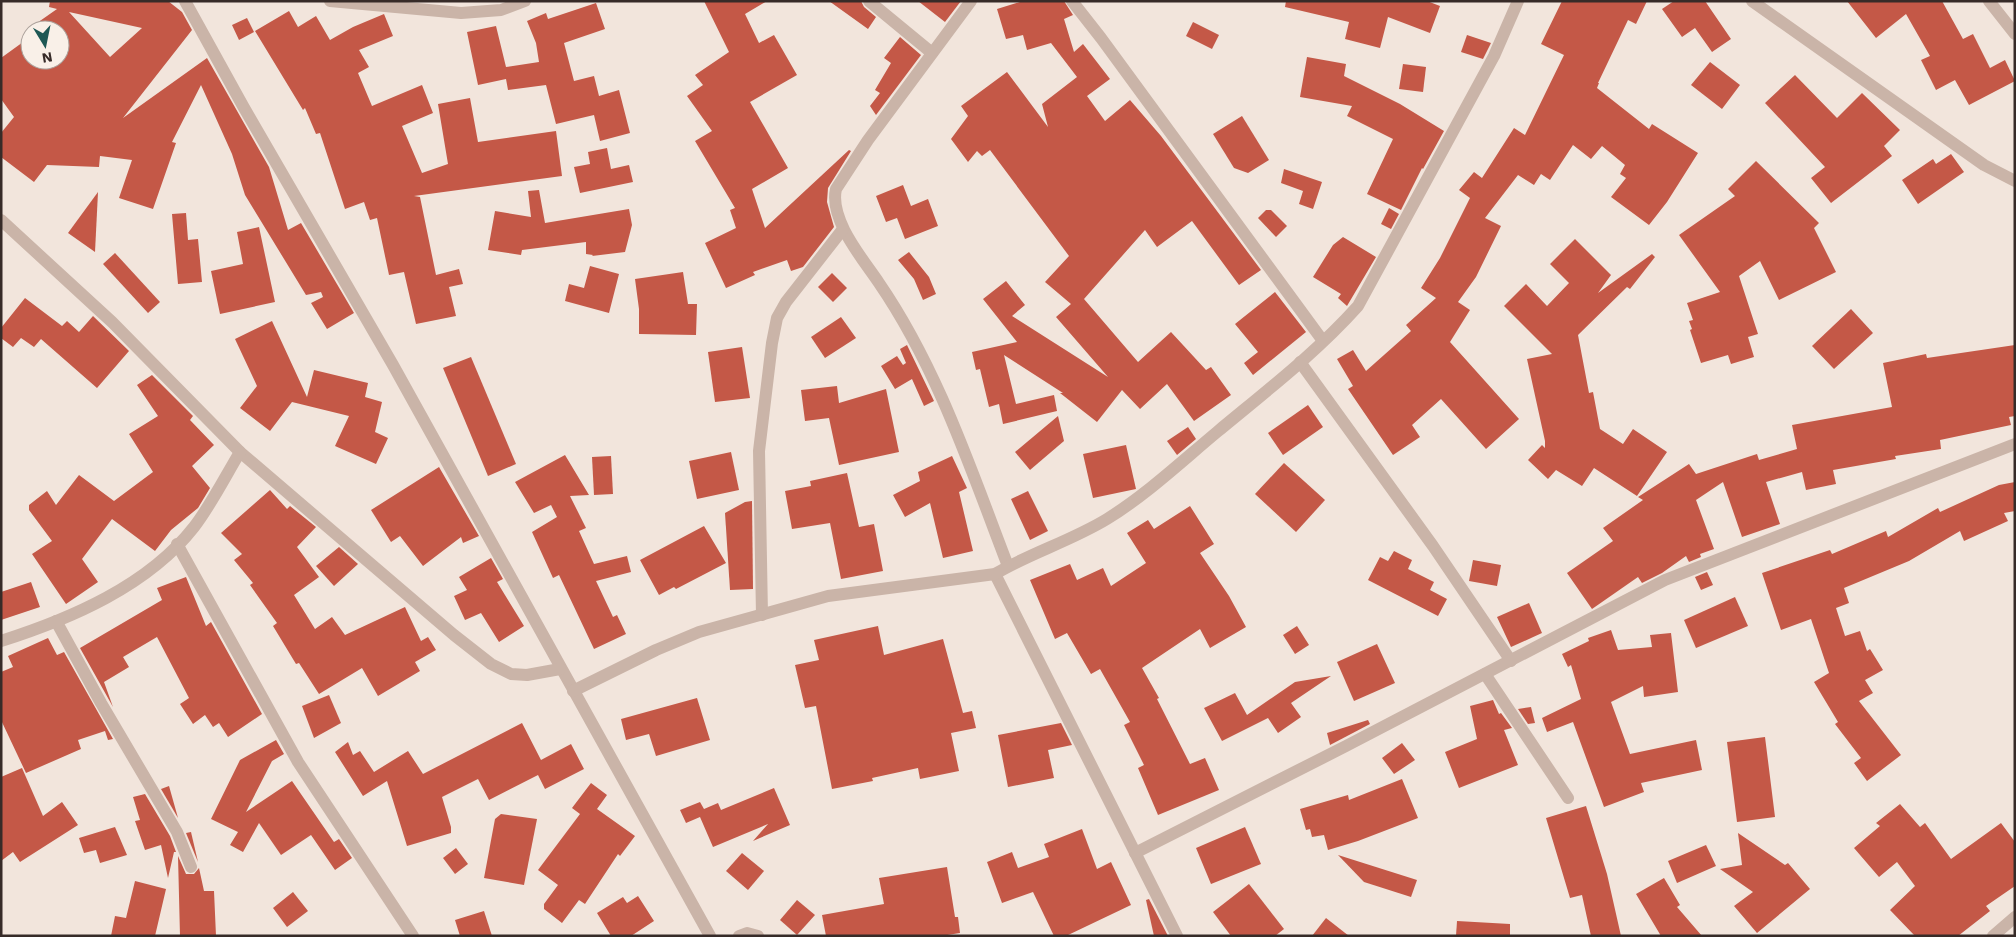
<svg xmlns="http://www.w3.org/2000/svg" width="2016" height="937" viewBox="0 0 2016 937" font-family="'Work Sans',sans-serif">
  <style>
    .building { fill: #c45847; fill-rule: evenodd }
    .lines { fill: none; stroke-linecap: round; stroke-linejoin: round }
    .minor { stroke: #cab4a8; stroke-width: 12 }
  </style>
  <rect width="100%" height="100%" fill="#f2e5dc"/>
  <!-- building -->
  <g class="building">
    <path d="M50 1H168L182 12 192 30 123 118 207 58 269 167 288 230 301 223 354 313 327 329 311 303 323 297 321 292 306 295 245 195 232 154 201 85 172 142 176 143 153 209 119 198 132 160 100 156 99 167 47 165 34 182 1 157V133L14 117 1 99V58L30 37V60H60V30H27L57 9 49 7ZM69 12 142 28 110 57Z"/>
    <polygon points="704,1 767,1 745,14 759,43 774,35 797,75 750,102 788,168 752,189 765,228 849,150 851,151 828,188 827,202 834,227 803,267 791,271 787,260 753,272 755,275 726,288 705,243 736,228 730,210 735,208 695,141 712,131 687,96 703,85 695,75 729,52"/>
    <polygon points="829,1 861,1 864,7 876,17 868,29"/>
    <polygon points="918,1 961,1 945,22"/>
    <polygon points="1023,1 1064,1 1073,15 1064,19 1074,52 1083,44 1110,79 1087,96 1105,121 1130,100 1161,136 1261,270 1239,285 1192,221 1157,247 1145,230 1084,299 1138,362 1171,332 1206,370 1211,367 1231,395 1194,421 1167,384 1140,409 1122,390 1097,422 1060,393 1063,393 1004,355 1016,404 1054,395 1057,411 1003,424 999,404 989,407 980,369 976,370 972,352 1017,342 983,299 1006,281 1025,305 1012,316 1108,377 1056,317 1071,304 1045,282 1069,256 990,150 982,156 977,151 968,162 951,139 968,116 961,106 1007,72 1048,127 1042,104 1077,77 1051,43 1027,50 1023,35 1006,39 997,9"/>
    <polygon points="1286,1 1427,1 1440,6 1430,33 1388,17 1380,48 1345,39 1349,22 1285,7"/>
    <polygon points="1562,1 1647,1 1636,24 1628,20 1598,83 1599,83 1597,88 1649,129 1652,124 1698,153 1667,202 1649,225 1611,197 1626,178 1620,174 1625,165 1602,146 1591,159 1573,145 1550,180 1541,174 1534,185 1518,175 1485,218 1501,226 1476,277 1458,302 1470,310 1450,342 1519,419 1486,449 1441,399 1412,425 1420,437 1393,455 1348,389 1353,386 1337,359 1353,350 1366,371 1411,331 1406,325 1436,298 1421,288 1440,258 1470,198 1459,190 1474,172 1482,178 1514,128 1525,135 1564,55 1541,44"/>
    <polygon points="1674,1 1705,1 1731,39 1712,52 1695,28 1682,37 1662,9"/>
    <polygon points="1847,1 1942,1 1963,39 1973,34 1990,68 2005,60 2015,81 1969,105 1955,80 1936,90 1921,60 1930,56 1906,14 1876,38"/>
    <polygon points="596,3 605,29 564,43 574,81 594,76 599,96 619,90 630,133 600,141 594,115 556,124 546,85 508,90 506,79 478,85 467,32 496,26 506,67 539,62 536,43 527,21 546,13 548,19"/>
    <polygon points="289,11 298,27 316,16 330,40 353,27 384,14 393,36 359,50 369,67 358,73 372,106 422,85 433,113 402,126 422,173 448,164 438,104 470,98 478,142 556,131 562,176 414,196 420,197 436,275 459,269 463,284 449,287 456,316 416,324 404,272 389,275 377,218 370,220 364,202 345,209 320,133 316,134 305,108 303,110 255,31"/>
    <polygon points="247,18 254,32 239,40 232,25"/>
    <polygon points="1193,22 1219,35 1212,49 1186,36"/>
    <polygon points="1467,35 1491,43 1483,59 1461,52"/>
    <polygon points="900,37 921,55 876,115 870,106 880,93 875,90 891,63 884,58"/>
    <polygon points="1307,57 1346,64 1344,76 1400,104 1444,131 1423,169 1422,168 1401,210 1367,194 1393,139 1347,116 1352,106 1300,97"/>
    <polygon points="1710,62 1740,85 1722,109 1691,85"/>
    <polygon points="1403,64 1426,67 1423,92 1399,89"/>
    <polygon points="1795,75 1837,118 1862,93 1900,130 1884,146 1892,156 1831,203 1811,178 1825,167 1765,103"/>
    <polygon points="1242,116 1269,160 1248,173 1234,168 1213,134"/>
    <polygon points="607,148 611,169 629,165 633,182 580,193 574,167 590,164 588,152"/>
    <polygon points="1951,154 1964,172 1918,204 1902,180 1933,159 1936,164"/>
    <polygon points="1756,161 1819,223 1814,228 1836,272 1779,300 1760,261 1739,276 1758,334 1748,337 1754,357 1731,364 1728,355 1701,363 1690,330 1692,329 1689,321 1693,320 1687,303 1720,292 1679,235 1735,196 1728,189"/>
    <polygon points="1284,169 1322,182 1313,209 1299,204 1303,191 1281,183"/>
    <polygon points="903,185 911,206 928,199 938,226 905,239 897,218 886,222 876,196"/>
    <polygon points="539,190 545,223 629,209 632,225 625,252 592,256 593,255 586,254 586,242 522,250 521,255 488,250 495,211 531,217 528,191"/>
    <polygon points="98,192 95,252 68,233"/>
    <polygon points="1389,208 1399,214 1391,229 1381,224"/>
    <polygon points="1266,210 1271,210 1287,226 1276,237 1258,218"/>
    <polygon points="186,213 188,240 198,239 202,282 178,284 172,214"/>
    <polygon points="259,227 275,302 220,314 211,271 243,264 237,232"/>
    <polygon points="1343,237 1376,257 1347,306 1338,298 1341,294 1313,277 1333,245"/>
    <polygon points="1575,239 1611,275 1598,293 1652,254 1655,257 1630,289 1627,287 1578,335 1589,393 1593,392 1600,429 1623,444 1633,429 1667,452 1637,496 1594,468 1582,486 1556,470 1548,479 1528,460 1542,445 1545,448 1545,441 1527,359 1552,354 1504,306 1526,284 1547,306 1569,283 1550,264"/>
    <polygon points="909,252 929,277 936,294 923,300 914,279 898,260"/>
    <polygon points="115,253 160,302 148,313 103,264"/>
    <polygon points="590,266 619,274 609,313 565,301 569,284 584,288"/>
    <polygon points="683,272 688,304 697,304 696,335 639,334 639,309 635,279"/>
    <polygon points="832,273 847,288 833,302 818,287"/>
    <polygon points="1275,292 1306,332 1253,375 1244,363 1258,352 1235,324"/>
    <polygon points="25,298 62,326 67,321 79,332 93,316 129,351 97,388 41,339 34,347 21,338 13,347 1,338 1,328"/>
    <polygon points="1851,309 1873,333 1834,369 1812,346"/>
    <polygon points="841,317 856,338 825,358 811,337"/>
    <polygon points="272,321 307,397 314,370 368,383 365,397 382,402 375,432 388,438 376,464 335,446 349,416 292,402 270,431 240,408 257,386 235,339"/>
    <polygon points="907,345 934,401 924,406 912,379 895,389 881,366 897,356 903,365 906,363 900,349"/>
    <polygon points="2015,345 2015,416 2009,417 2011,425 1940,440 1941,449 1895,456 1896,459 1833,470 1836,484 1806,490 1802,472 1766,482 1780,524 1742,537 1723,482 1696,500 1714,549 1700,554 1701,557 1689,562 1686,556 1662,573 1642,583 1638,577 1592,609 1567,573 1613,541 1603,528 1643,500 1638,497 1689,464 1696,474 1757,454 1759,460 1797,449 1792,425 1892,407 1883,363 1926,354 1927,358"/>
    <polygon points="742,347 750,398 715,402 708,352"/>
    <polygon points="471,357 516,464 488,476 443,368"/>
    <polygon points="152,375 193,416 190,420 214,445 192,466 210,488 198,508 171,530 155,551 112,519 82,559 98,582 66,604 32,554 52,541 29,510 29,505 47,491 56,505 79,475 114,501 153,472 129,434 158,416 137,385"/>
    <polygon points="837,386 839,403 886,389 899,452 839,465 829,418 805,421 801,390"/>
    <polygon points="1308,405 1323,427 1283,455 1268,433"/>
    <polygon points="1058,416 1064,441 1030,470 1015,452"/>
    <polygon points="1188,427 1196,439 1177,455 1167,441"/>
    <polygon points="1126,445 1136,489 1093,498 1083,454"/>
    <polygon points="731,452 739,490 697,499 689,461"/>
    <polygon points="565,455 589,495 570,496 586,528 579,531 594,564 627,556 631,572 596,581 613,617 617,615 626,634 594,649 559,575 553,578 532,532 557,517 551,505 534,513 515,482"/>
    <polygon points="611,456 613,494 594,495 592,457"/>
    <polygon points="952,456 967,488 959,492 973,551 943,558 930,503 905,517 893,495 920,481 918,472"/>
    <polygon points="1284,463 1325,500 1296,532 1255,494"/>
    <polygon points="439,467 479,536 463,543 461,537 423,566 400,536 391,542 371,510"/>
    <polygon points="847,473 859,527 874,524 883,571 841,579 830,523 792,529 785,491 811,486 810,481"/>
    <polygon points="2015,482 2015,511 2004,513 2008,521 1964,541 1960,531 1909,561 1844,588 1849,603 1836,608 1845,636 1860,631 1867,651 1870,649 1883,670 1865,680 1873,693 1859,701 1901,755 1867,781 1854,763 1861,758 1835,724 1838,722 1814,682 1829,673 1811,619 1781,630 1762,573 1830,550 1832,554 1886,531 1888,537 1938,508 1940,512 1999,485"/>
    <polygon points="270,490 287,509 290,506 316,527 297,547 319,577 294,595 315,629 332,617 345,635 405,607 421,641 428,637 436,650 415,662 420,671 378,696 362,668 319,694 299,663 296,664 273,626 277,623 250,585 253,583 234,560 242,554 221,533"/>
    <polygon points="1028,491 1048,531 1030,540 1011,499"/>
    <polygon points="752,501 753,589 730,590 725,513 745,502"/>
    <polygon points="1190,506 1214,544 1200,553 1229,596 1246,627 1210,648 1200,629 1142,668 1159,698 1157,699 1190,764 1205,758 1219,790 1158,815 1138,768 1144,765 1124,725 1130,722 1100,669 1091,674 1067,633 1055,639 1030,580 1070,564 1077,580 1103,568 1111,586 1146,563 1127,533 1148,520 1154,529"/>
    <polygon points="704,526 726,563 676,589 674,587 659,595 640,560"/>
    <polygon points="339,547 358,564 334,586 316,566"/>
    <polygon points="1394,551 1412,560 1408,569 1434,582 1430,590 1447,599 1438,616 1368,580 1380,557 1388,561"/>
    <polygon points="491,558 503,579 497,582 524,626 499,642 481,613 465,620 454,596 467,590 459,577"/>
    <polygon points="1473,560 1501,565 1497,586 1469,581"/>
    <polygon points="1707,572 1713,585 1701,590 1695,577"/>
    <polygon points="186,577 206,626 211,622 262,714 228,737 219,723 213,727 205,715 193,724 180,704 189,698 157,637 123,657 129,667 104,682 113,707 80,648 162,600 157,588"/>
    <polygon points="31,582 40,607 1,620 1,592"/>
    <polygon points="1735,597 1748,626 1696,648 1684,620"/>
    <polygon points="1529,603 1542,633 1511,647 1497,617"/>
    <polygon points="878,626 884,655 943,639 963,713 972,711 976,728 951,733 959,771 920,779 918,768 872,778 873,781 832,789 816,706 805,708 795,665 819,660 814,640"/>
    <polygon points="1297,626 1309,645 1295,654 1283,635"/>
    <polygon points="1611,630 1618,650 1652,647 1650,635 1671,633 1678,692 1644,697 1643,686 1611,702 1630,754 1696,740 1702,770 1641,783 1644,792 1604,807 1573,722 1547,732 1542,718 1581,699 1571,665 1568,667 1562,654 1589,641 1588,638"/>
    <polygon points="48,638 57,655 64,652 113,739 108,740 105,731 78,740 81,749 26,773 1,720 1,672 13,667 8,656"/>
    <polygon points="1377,644 1395,683 1354,701 1337,662"/>
    <polygon points="1331,676 1291,703 1301,717 1278,733 1268,718 1222,741 1204,708 1235,693 1247,715 1295,682"/>
    <polygon points="329,695 341,723 314,738 302,706"/>
    <polygon points="697,698 710,740 656,756 649,734 626,740 621,719"/>
    <polygon points="1493,700 1499,714 1501,713 1512,728 1504,730 1518,765 1459,788 1445,752 1477,739 1470,706"/>
    <polygon points="1531,707 1535,723 1528,724 1518,709"/>
    <polygon points="1368,720 1370,724 1330,745 1327,733"/>
    <polygon points="522,723 541,760 571,744 584,769 545,789 538,775 489,800 478,779 442,797 451,827 451,833 407,846 387,781 363,796 335,752 348,742 353,755 360,751 374,772 408,751 423,774"/>
    <polygon points="1061,723 1072,745 1048,750 1054,778 1008,787 998,735"/>
    <polygon points="1765,737 1775,817 1737,822 1727,742"/>
    <polygon points="276,740 284,754 272,761 246,812 292,781 334,842 339,839 352,858 335,870 311,835 281,855 259,823 243,852 230,845 238,832 211,819 240,760"/>
    <polygon points="1402,743 1415,760 1394,774 1382,758"/>
    <polygon points="22,768 43,816 62,802 78,825 20,862 13,852 1,861 1,777"/>
    <polygon points="1402,779 1418,818 1358,841 1328,850 1324,835 1312,837 1310,829 1306,830 1300,809 1348,795 1349,800"/>
    <polygon points="591,783 607,795 597,809 635,836 620,856 618,854 585,904 579,900 562,923 544,909 544,904 558,885 538,870 580,814 572,808"/>
    <polygon points="169,786 178,818 161,789"/>
    <polygon points="774,788 790,825 753,841 768,824 713,847 700,817 686,823 680,810 700,802 704,809 718,803 721,810"/>
    <polygon points="145,794 170,836 176,852 174,852 168,878 161,845 145,850 135,821 140,820 133,797"/>
    <polygon points="1900,804 1920,827 1925,823 1951,859 2001,823 2015,842 2015,886 1986,906 1990,911 1958,936 1915,936 1890,910 1915,886 1897,862 1879,877 1854,848 1880,826 1876,823"/>
    <polygon points="1586,806 1607,874 1621,936 1591,936 1582,895 1570,898 1546,818"/>
    <polygon points="501,814 537,819 524,885 484,878 495,819"/>
    <polygon points="115,827 127,855 100,863 96,850 84,853 79,838"/>
    <polygon points="1245,827 1261,864 1211,884 1196,848"/>
    <polygon points="1082,829 1097,869 1111,862 1131,905 1066,936 1054,936 1033,892 1002,903 987,862 1012,852 1018,868 1049,857 1044,844"/>
    <polygon points="191,832 198,862 186,833"/>
    <polygon points="1738,833 1785,865 1788,863 1810,889 1757,933 1734,906 1753,892 1720,869 1742,865"/>
    <polygon points="1706,845 1716,866 1677,883 1668,861"/>
    <polygon points="456,848 468,864 455,874 443,858"/>
    <polygon points="742,853 764,871 748,890 726,871"/>
    <polygon points="1338,855 1417,880 1411,897 1364,882"/>
    <polygon points="178,856 186,874 194,874 199,868 204,891 214,891 216,936 180,936"/>
    <polygon points="947,867 955,917 958,917 960,933 941,936 826,936 822,915 884,904 879,878"/>
    <polygon points="1664,878 1680,905 1677,907 1702,936 1661,936 1636,894"/>
    <polygon points="135,881 166,889 155,936 111,936 115,916 126,918"/>
    <polygon points="1249,884 1284,929 1275,936 1231,936 1213,912"/>
    <polygon points="293,892 308,911 287,927 273,908"/>
    <polygon points="638,896 654,921 631,936 611,936 597,913 623,897 627,903"/>
    <polygon points="1149,899 1168,936 1154,936 1146,900"/>
    <polygon points="797,900 815,915 797,935 780,920"/>
    <polygon points="484,911 492,936 460,936 455,920"/>
    <polygon points="1326,918 1349,936 1312,936"/>
    <polygon points="1457,921 1510,924 1510,936 1456,936"/>
  </g>
  <g class="lines">
    <!-- minor -->
    <g class="minor">
      <polyline points="185,1 243,106 393,365 710,936"/>
      <polyline points="330,1 461,13 501,10 525,1"/>
      <polyline points="869,1 932,53"/>
      <path d="M971 1 868 140 836 189C829 220 863 259 879 283 938 369 971 470 1008 566"/>
      <polyline points="1072,1 1101,38 1323,341"/>
      <polyline points="1752,1 1984,165 2015,181"/>
      <polyline points="1989,1 2015,34"/>
      <polyline points="1,220 112,322 240,452 454,635 491,664 511,674 527,675 560,669"/>
      <polyline points="1300,362 1433,546 1511,661"/>
      <polyline points="177,544 298,762 413,936"/>
      <polyline points="995,574 1177,936"/>
      <polyline points="762,615 759,451 772,343 777,318 786,302 843,229"/>
      <polyline points="56,621 101,703 177,832 191,867"/>
      <path d="M1 641C70 619 148 586 194 527 211 505 225 477 240 452"/>
      <polyline points="1485,674 1568,798"/>
      <path d="M573 691 656 650 699 632 828 596 995 574C1030 553 1071 541 1107 519 1146 495 1181 462 1217 432 1265 392 1316 353 1358 306L1494 56 1518 1"/>
      <polyline points="1135,853 1346,746 1665,580 2015,444"/>
      <polyline points="739,936 747,933 758,936"/>
      <polyline points="1993,936 2015,917"/>
    </g>
  </g>
  <!-- border -->
  <rect width="2016" height="937" fill="none" stroke="#372b28" stroke-width="5"/>
  <!-- north arrow -->
  <g transform="translate(45 45) rotate(170)"><circle r="24" fill="#f9f0e8" stroke="#aba19b"/>
  <path d="M0-4L9 19L0 12L-9 19Z" fill="#1e5855"/>
  <text y="-8" font-size="14" font-weight="bold" text-anchor="middle" fill="#372b28">N</text>
  </g>
</svg>
